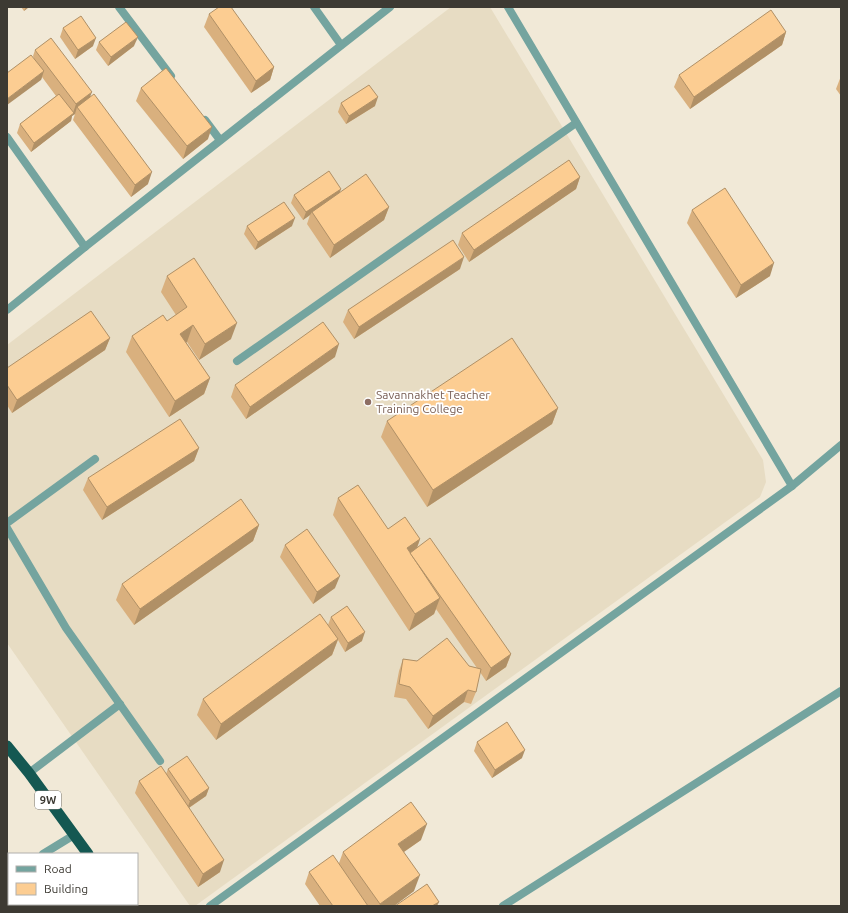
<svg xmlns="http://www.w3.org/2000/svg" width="848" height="913" viewBox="0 0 848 913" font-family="Ubuntu,sans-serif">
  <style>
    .built { fill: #e7dcc3 }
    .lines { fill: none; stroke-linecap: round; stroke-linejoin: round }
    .service { stroke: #74a49f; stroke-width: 8 }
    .minor { stroke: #74a49f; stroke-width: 8 }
    .trunk { stroke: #145852; stroke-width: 11 }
    .wall { fill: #d9b07e }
    .shaded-wall { fill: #b09066 }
    .building { fill: #fccd92; stroke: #b09066 }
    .education-dot { fill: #8d6e63; stroke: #fff; stroke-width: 1.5 }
    .labels { text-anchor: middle; stroke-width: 3.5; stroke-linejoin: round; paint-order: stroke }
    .shield { fill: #fff; stroke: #777570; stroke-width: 1 }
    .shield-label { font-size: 11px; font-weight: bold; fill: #3d3a33 }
    .education-label { font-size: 12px; fill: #785e54; stroke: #fff; text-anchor: start }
  </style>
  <rect width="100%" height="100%" fill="#f1e9d7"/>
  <!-- built -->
  <polygon class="built" points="451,7 490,7 763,460 766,482 760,497 195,906 190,906 7,643 7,345"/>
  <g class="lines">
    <!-- service -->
    <g class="service">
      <polyline points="237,361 576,123"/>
      <polyline points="7,523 95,459"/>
      <polyline points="7,528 66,628 160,761"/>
      <polyline points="29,773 120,704"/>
    </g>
    <!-- minor -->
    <g class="minor">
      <polyline points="119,7 171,76"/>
      <polyline points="314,7 341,45"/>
      <polyline points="508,7 792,486"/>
      <polyline points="205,120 220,140"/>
      <polyline points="7,137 85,247"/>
      <polyline points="7,310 85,247 390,7"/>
      <polyline points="43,854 74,835"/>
      <polyline points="7,876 9,875"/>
      <polyline points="210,906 792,486 841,445"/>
      <polyline points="503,906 841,691"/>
    </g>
    <!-- trunk -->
    <g class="trunk">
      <polyline points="7,746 29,773 88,854"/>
      <polyline points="125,904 127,906"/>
    </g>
  </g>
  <!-- wall -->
  <g class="wall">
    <polygon points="21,7 29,7 24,11"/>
    <polygon points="209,14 274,67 270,80 251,93 204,27"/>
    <polygon points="63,28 93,46 75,59 60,37"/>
    <polygon points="786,32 782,45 690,109 674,87 679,75"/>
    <polygon points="99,42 134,46 108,66 96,50"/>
    <polygon points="35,50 90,98 148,184 131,197 73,120 75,114 72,116 71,121 31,152 17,133 20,124 56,96 42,77 41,80 33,56"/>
    <polygon points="841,76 841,96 836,89"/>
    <polygon points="141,88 208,139 183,159 136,101"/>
    <polygon points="341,103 375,106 346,124 338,112"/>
    <polygon points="580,177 576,189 469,262 458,245 462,233"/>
    <polygon points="341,189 339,193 389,207 384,220 330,258 307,224 310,215 303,220 291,203 294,195"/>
    <polygon points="692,210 770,276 736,298 687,223"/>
    <polygon points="247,226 292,226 255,250 244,234"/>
    <polygon points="460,269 354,339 343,322 348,310"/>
    <polygon points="167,276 231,339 199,360 187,342 186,342 210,378 204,394 169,417 126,352 132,336 167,321 176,315 161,292"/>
    <polygon points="110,338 105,350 12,413 7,405 7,368"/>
    <polygon points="335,357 246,419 231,397 235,385"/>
    <polygon points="558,408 552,424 427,507 381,437 387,421"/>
    <polygon points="199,448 194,461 102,520 83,490 88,478"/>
    <polygon points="338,498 388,529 420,539 417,548 511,654 506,667 486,681 480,672 476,692 471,704 464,702 428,729 406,699 394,697 399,671 403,659 417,661 469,666 477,668 436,609 434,614 409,631 333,515"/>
    <polygon points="259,525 253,541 134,625 116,600 122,584"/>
    <polygon points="285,545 335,588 313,604 280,557"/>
    <polygon points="331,617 362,641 345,652 338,640 332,655 216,740 197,715 203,699 328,625"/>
    <polygon points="477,742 522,758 492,778 474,751"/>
    <polygon points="168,769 209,788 206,796 189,808 220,872 198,887 135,793 139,781 166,774"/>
    <polygon points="421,840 404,852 414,891 394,906 320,906 305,884 309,872 339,863 343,852"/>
  </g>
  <!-- shaded-wall -->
  <g class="shaded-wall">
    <polygon points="26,7 29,7 24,11"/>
    <polygon points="786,32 782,45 690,109 694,97"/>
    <polygon points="138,37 134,46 108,66 111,57"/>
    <polygon points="96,38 93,46 75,59 78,50"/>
    <polygon points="274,67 270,80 251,93 256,81"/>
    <polygon points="44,71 41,80 7,105 7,99"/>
    <polygon points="92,92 87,105 77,107 75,114 72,116 71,121 31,152 34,143 73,113 76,104"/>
    <polygon points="378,97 375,106 346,124 349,116"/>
    <polygon points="212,127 208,139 183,159 187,146"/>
    <polygon points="152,172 148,184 131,197 135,185"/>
    <polygon points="580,177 576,189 469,262 474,250"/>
    <polygon points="341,189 338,197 312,212 310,215 303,220 306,212"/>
    <polygon points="389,207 384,220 330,258 334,245"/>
    <polygon points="295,218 292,226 255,250 258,242"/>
    <polygon points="464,257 460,269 354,339 359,327"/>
    <polygon points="774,263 770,276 736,298 741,285"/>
    <polygon points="237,323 231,339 199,360 205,344"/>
    <polygon points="193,325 187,342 175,350 180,334"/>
    <polygon points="110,338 105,350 12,413 17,400"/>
    <polygon points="339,344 335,357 246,419 250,407"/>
    <polygon points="210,378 204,394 169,417 175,401"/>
    <polygon points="558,408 552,424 427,507 433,490"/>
    <polygon points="199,448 194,461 102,520 107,507"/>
    <polygon points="259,525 253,541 134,625 140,609"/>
    <polygon points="420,539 414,556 413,557 407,548"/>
    <polygon points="340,576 335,588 313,604 317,592"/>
    <polygon points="440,598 434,614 409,631 415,614"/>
    <polygon points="365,632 362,641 345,652 348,643"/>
    <polygon points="338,639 332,655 216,740 221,724"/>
    <polygon points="511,654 506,667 486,681 491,668"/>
    <polygon points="468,690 464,702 428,729 433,716"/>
    <polygon points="525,750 522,758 492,778 495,770"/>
    <polygon points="209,788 206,796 187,809 190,801"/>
    <polygon points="427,824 421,840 392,860 398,844"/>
    <polygon points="224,860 220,872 198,887 203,874"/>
    <polygon points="420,875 414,891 394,906 379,906 380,904"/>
    <polygon points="439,902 437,906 432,906"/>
  </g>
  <!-- building -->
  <g class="building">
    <polygon points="219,7 231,7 274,67 256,81 209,14"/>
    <polygon points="771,10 786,32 694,97 679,75"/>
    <polygon points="81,16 96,38 78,50 63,28"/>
    <polygon points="126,22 138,37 111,57 99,42"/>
    <polygon points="51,38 92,92 76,104 35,50"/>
    <polygon points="31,55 44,71 7,99 7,73"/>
    <polygon points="166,68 212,127 187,146 141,88"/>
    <polygon points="369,85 378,97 349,116 341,103"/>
    <polygon points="59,94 74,113 34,143 20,124"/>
    <polygon points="94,94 152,172 135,185 77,107"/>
    <polygon points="569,160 580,177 474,250 462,233"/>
    <polygon points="329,171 341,189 306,212 294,195"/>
    <polygon points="366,174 389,207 334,245 312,212"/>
    <polygon points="725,188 774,263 741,285 692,210"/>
    <polygon points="284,202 295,218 258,242 247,226"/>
    <polygon points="453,240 464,257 359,327 348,310"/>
    <polygon points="194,258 237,323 205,344 193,325 180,334 210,378 175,401 132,336 163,315 167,321 187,307 167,276"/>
    <polygon points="91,311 110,338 17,400 7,385 7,368"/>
    <polygon points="323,322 339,344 250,407 235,385"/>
    <polygon points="512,338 558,408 433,490 387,421"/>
    <polygon points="180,419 199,448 107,507 88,478"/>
    <polygon points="358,485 388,529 405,517 420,539 407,548 440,598 415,614 338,498"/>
    <polygon points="241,499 259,525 140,609 122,584"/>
    <polygon points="307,529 340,576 317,592 285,545"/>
    <polygon points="430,538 511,654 491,668 410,553"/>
    <polygon points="347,606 365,632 348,643 331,617"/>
    <polygon points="320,614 338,639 221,724 203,699"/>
    <polygon points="447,638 469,666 481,669 476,692 468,690 433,716 410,687 399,684 403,659 417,661"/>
    <polygon points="507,722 525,750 495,770 477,742"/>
    <polygon points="187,756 209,788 190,801 168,769"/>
    <polygon points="161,766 224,860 203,874 139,781"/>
    <polygon points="411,802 427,824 398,844 420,875 380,904 343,852"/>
    <polygon points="333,855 368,906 333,906 309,872"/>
    <polygon points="427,884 439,902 432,906 395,906"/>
    <polygon points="18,904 81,904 82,906 15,906"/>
  </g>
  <!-- markers -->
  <circle class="education-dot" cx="368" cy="402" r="4"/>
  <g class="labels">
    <!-- shield labels -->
    <rect class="shield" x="35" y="791" width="26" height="18" rx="3"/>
    <g class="shield-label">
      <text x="48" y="804">9W</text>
    </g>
    <!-- education labels -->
    <g class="education-label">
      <text x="376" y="399">Savannakhet Teacher<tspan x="376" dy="14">Training College</tspan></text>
    </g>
  </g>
  <!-- border -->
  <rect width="848" height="913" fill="none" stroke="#3d3a33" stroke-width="16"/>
  <!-- legend -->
  <rect x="8" y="853" width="130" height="52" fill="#ffffff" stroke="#b1b0ad"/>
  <rect x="16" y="866" width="20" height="6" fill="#74a49f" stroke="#b1b0ad"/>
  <text x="44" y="873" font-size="12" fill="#3d3a33">Road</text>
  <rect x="16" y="883" width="20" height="12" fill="#fccd92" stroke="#b1b0ad"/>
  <text x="44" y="893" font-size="12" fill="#3d3a33">Building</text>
</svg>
